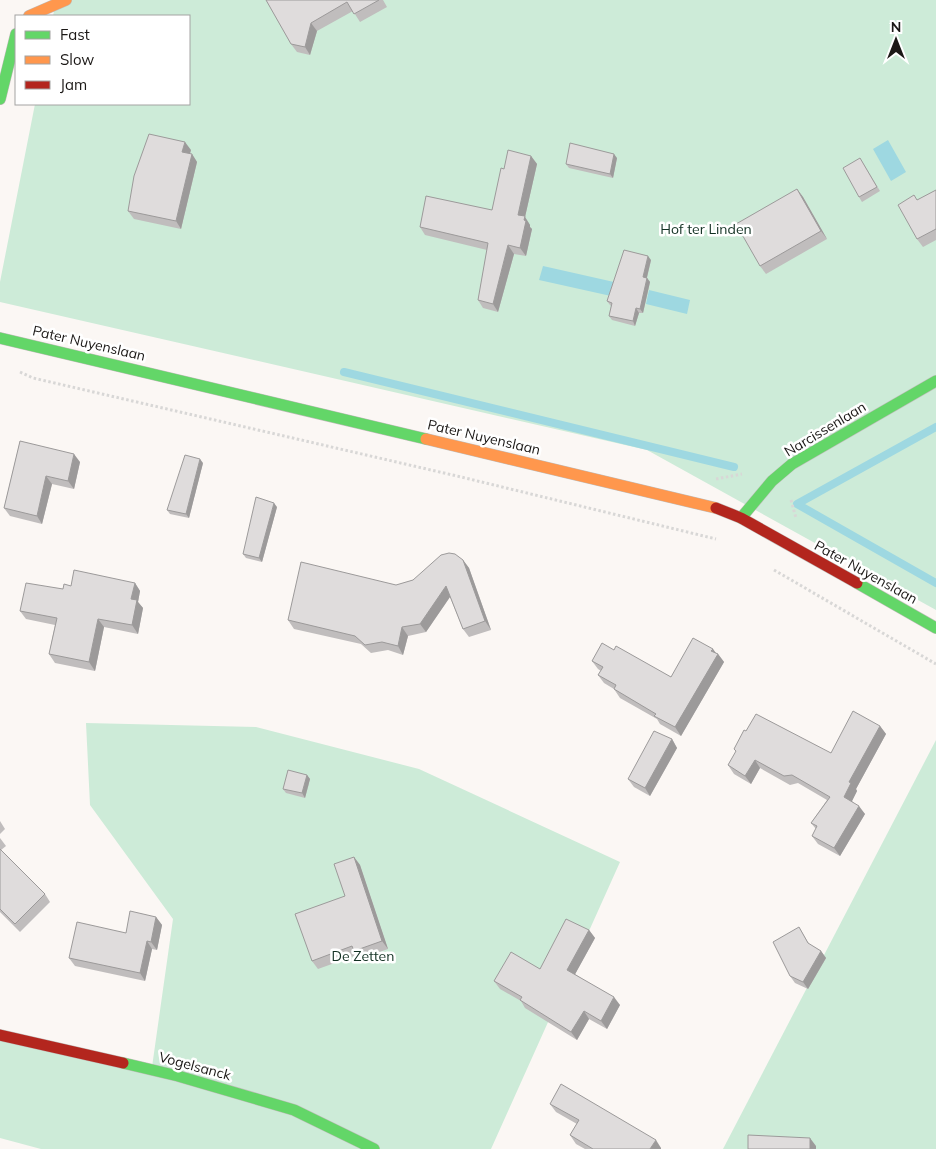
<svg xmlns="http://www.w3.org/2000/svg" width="936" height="1149" viewBox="0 0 936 1149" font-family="Mulish,sans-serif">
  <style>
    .green { fill: #cdebd8 }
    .water { fill: #9ed8e1 }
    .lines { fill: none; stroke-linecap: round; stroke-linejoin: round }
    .stream { stroke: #9ed8e1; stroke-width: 8 }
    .fast-casing { stroke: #bfbcb9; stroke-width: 12 }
    .slow-casing { stroke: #bfbcb9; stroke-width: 12 }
    .jam-casing { stroke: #bfbcb9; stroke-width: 12 }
    .path { stroke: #d8d7d6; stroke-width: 3; stroke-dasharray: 2.5 2.5; stroke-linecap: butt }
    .fast { stroke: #63d668; stroke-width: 11 }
    .slow { stroke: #ff974d; stroke-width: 11 }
    .jam { stroke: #b3261e; stroke-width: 11 }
    .wall { fill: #c0bdbd }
    .shaded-wall { fill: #9c9a9a }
    .building { fill: #dfdcdc; stroke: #9c9a9a }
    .labels { text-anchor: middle; stroke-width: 5; stroke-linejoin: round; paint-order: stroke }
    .park-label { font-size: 14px; fill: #113022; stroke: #fff }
    .street-label { font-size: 14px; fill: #1b1816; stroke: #fff }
  </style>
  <rect width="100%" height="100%" fill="#fbf7f4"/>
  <!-- green -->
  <g class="green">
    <polygon points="56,0 936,0 936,610 647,450 0,302 0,282 35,104 189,104 189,16 53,16"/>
    <polygon points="86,723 256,727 419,769 620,862 491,1149 41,1149 0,1138 0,1040 152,1067 173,919 90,805"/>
    <polygon points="936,740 936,1149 723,1149"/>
  </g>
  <!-- water -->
  <g class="water">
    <polygon points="888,140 906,172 891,181 873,149"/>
    <polygon points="543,266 614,282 611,296 539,280"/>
    <polygon points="649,290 690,300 687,314 646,304"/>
  </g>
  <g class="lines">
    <!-- stream -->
    <g class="stream">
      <polyline points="344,372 734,467"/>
      <polyline points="936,427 797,504 936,583"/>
    </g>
    <defs>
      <g id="fast">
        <polyline points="0,99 16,34"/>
        <polyline points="0,338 426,439"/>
        <polyline points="741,518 772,481 792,464 936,381"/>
        <polyline points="857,583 936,628"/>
        <polyline points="123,1063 178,1076 294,1110 374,1149"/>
      </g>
      <g id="slow">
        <polyline points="29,16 66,0"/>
        <polyline points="426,439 716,508"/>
      </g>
      <g id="jam">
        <polyline points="716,508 741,518 857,583"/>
        <polyline points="0,1035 123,1063"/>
      </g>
    </defs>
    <!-- fast casing -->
    <use href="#fast" class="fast-casing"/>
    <!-- slow casing -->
    <use href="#slow" class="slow-casing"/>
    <!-- jam casing -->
    <use href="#jam" class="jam-casing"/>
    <!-- path -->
    <g class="path">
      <polyline points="20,372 33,378 457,476 716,539"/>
      <polyline points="716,479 742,474"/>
      <polyline points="791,500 796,518"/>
      <polyline points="774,570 936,664"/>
    </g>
    <!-- fast -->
    <use href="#fast" class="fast"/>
    <!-- slow -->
    <use href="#slow" class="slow"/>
    <!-- jam -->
    <use href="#jam" class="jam"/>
  </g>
  <!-- wall -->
  <g class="wall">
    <polygon points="266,0 383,0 387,7 360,22 353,11 317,31 310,55 297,52 291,44"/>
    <polygon points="191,150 190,154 192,154 197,162 181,229 134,219 128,211"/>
    <polygon points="531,156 537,164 525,217 530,225 530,227 532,229 526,256 514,254 498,312 483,308 478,300 487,250 425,235 420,227 492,210 504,169"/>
    <polygon points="617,158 613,178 569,168 566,164"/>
    <polygon points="860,158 880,191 862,202 859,197"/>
    <polygon points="797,189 803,197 827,239 766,274 760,266"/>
    <polygon points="936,190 936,240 923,247 917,239 917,200"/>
    <polygon points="651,260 647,278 650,282 643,313 639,313 635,326 612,320 609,316 611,306 610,305 607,301"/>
    <polygon points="20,441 80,462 74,489 52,484 42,524 10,516 4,508"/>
    <polygon points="203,463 189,518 170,514 167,510"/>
    <polygon points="277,507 262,562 246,558 243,554"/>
    <polygon points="463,560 469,568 491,630 469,637 463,629 450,597 426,632 408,636 403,655 388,650 371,653 361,644 294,629 288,620 413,580"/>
    <polygon points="135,583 140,591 138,602 143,608 138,634 104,627 95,671 55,663 49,654 55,625 26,619 20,611 71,586"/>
    <polygon points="713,649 716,653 718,654 724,662 681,736 660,724 657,719 620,698 614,689 604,683 598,675 601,671 598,669 592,661 614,650 671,677"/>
    <polygon points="880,726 886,734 856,789 857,791 852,801 865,814 840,856 818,844 812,836 816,829 811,823 827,800 798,783 790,785 760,768 751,784 734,774 728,765 736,752 734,749 746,731 831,753"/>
    <polygon points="672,739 677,748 650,796 634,787 628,779"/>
    <polygon points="307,775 310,779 305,798 286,793 283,789"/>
    <polygon points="0,821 5,829 0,834"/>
    <polygon points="0,838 6,846 1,850 45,894 50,902 20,932 0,912"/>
    <polygon points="354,857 360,865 388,949 360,959 357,955 318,969 312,961 345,896"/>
    <polygon points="156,917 162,925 157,950 152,949 145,981 75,966 69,958 126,933"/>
    <polygon points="799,927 809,944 821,951 826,958 808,989 795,983 790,976"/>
    <polygon points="589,930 595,938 575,974 620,1005 607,1029 589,1019 577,1040 525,1008 521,1001 500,989 494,981 540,969"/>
    <polygon points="550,1104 661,1148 661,1149 585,1149 576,1144 570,1135 577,1124 556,1112"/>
  </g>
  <!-- shaded-wall -->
  <g class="shaded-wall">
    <polygon points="311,23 317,31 310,55 305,47"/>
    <polygon points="185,142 191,150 188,160 182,152"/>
    <polygon points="192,154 197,162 181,229 176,221"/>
    <polygon points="614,154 617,158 613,178 610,174"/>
    <polygon points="531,156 537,164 525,217 530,225 530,227 532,229 526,256 520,248 518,215"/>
    <polygon points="797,189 803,197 827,239 821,231"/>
    <polygon points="508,245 514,254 498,312 493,304"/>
    <polygon points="648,256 651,260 646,281 643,277"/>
    <polygon points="647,278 650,282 643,313 640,309"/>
    <polygon points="636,308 639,313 635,326 633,321"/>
    <polygon points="74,454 80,462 74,489 68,481"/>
    <polygon points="200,459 203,463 189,518 186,514"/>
    <polygon points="46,476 52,484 42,524 37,516"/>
    <polygon points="274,503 277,507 262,562 259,558"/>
    <polygon points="463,560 469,568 491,630 485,621"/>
    <polygon points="135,583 140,591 138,602 143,608 138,634 132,625 131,599"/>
    <polygon points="446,586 452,594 426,632 420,624"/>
    <polygon points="98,619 104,627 95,671 89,662"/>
    <polygon points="402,627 408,636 403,655 398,646"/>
    <polygon points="713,649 717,655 718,654 724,662 681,736 675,727"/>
    <polygon points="880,726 886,734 856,789 857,791 850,805 844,797 849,782"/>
    <polygon points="672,739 677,748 650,796 645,788"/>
    <polygon points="755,760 760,768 751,784 745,776"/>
    <polygon points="307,775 310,779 305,798 302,793"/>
    <polygon points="859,806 865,814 840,856 834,848"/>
    <polygon points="354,857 360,865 388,949 382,941"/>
    <polygon points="156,917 162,925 157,950 151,942"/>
    <polygon points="589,930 595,938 573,978 567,970"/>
    <polygon points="147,941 152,949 145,981 140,973"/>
    <polygon points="821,951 826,958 808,989 803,982"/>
    <polygon points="614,997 620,1005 607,1029 601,1021"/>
    <polygon points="584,1011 589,1019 577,1040 571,1032"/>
    <polygon points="810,1138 816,1146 816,1149 810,1149"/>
    <polygon points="656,1140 661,1148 661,1149 650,1149"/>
  </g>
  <!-- building -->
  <g class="building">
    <polygon points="266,0 379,0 354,14 347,2 311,23 305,47 291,44"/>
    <polygon points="149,134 185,142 182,152 192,154 176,221 128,211 134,176"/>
    <polygon points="570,143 614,154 610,174 566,164"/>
    <polygon points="508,150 531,156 518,215 525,216 524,220 526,221 520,248 508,245 493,304 478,300 488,243 420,227 426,196 492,210 501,168 504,169"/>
    <polygon points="860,158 877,187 859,197 843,168"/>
    <polygon points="797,189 821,231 760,266 736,224"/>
    <polygon points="936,190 936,229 917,239 898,205 914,195 917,200"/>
    <polygon points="624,250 648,256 643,277 647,278 640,309 636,308 633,321 609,316 612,303 607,301"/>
    <polygon points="20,441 74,454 68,481 46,476 37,516 4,508"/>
    <polygon points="185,455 200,459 186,514 167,510"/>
    <polygon points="256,497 274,503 259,558 243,554"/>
    <polygon points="449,553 455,554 463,560 485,621 463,629 446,586 420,624 402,627 398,646 382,642 365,645 355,636 288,620 301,562 396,585 413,580 441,555"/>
    <polygon points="74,570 135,583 131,599 137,600 132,625 98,619 89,662 49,654 57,618 20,611 26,583 63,589 64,584 71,586"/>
    <polygon points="693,638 713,649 711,651 718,654 675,727 654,716 656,714 614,689 616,685 598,675 603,667 592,661 602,643 614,650 616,646 671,677"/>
    <polygon points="853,711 880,726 849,782 851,783 844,797 859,806 834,848 812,836 817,826 811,823 830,797 792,775 784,776 755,760 745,776 728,765 736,751 734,749 744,730 746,731 756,714 831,753"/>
    <polygon points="654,731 672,739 645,788 628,779"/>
    <polygon points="288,770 307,775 302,793 283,789"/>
    <polygon points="0,849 45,894 15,924 0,909"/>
    <polygon points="354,857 382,941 354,951 352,946 312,961 295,914 345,896 334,864"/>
    <polygon points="130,911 156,917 151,942 147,941 140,973 69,958 77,922 126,933"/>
    <polygon points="566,919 589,930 567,970 614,997 601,1021 584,1011 571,1032 520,1000 522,997 494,981 511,952 540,969"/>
    <polygon points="799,927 808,943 821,951 803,982 790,976 773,942"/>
    <polygon points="561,1084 656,1140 650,1149 593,1149 570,1135 579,1120 550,1104"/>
    <polygon points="748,1135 810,1138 810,1149 748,1149"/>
  </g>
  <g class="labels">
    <!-- park labels -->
    <g class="park-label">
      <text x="706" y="234">Hof ter Linden</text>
      <text x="363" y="961">De Zetten</text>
    </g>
    <!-- street labels -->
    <g class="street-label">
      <text transform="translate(89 343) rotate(13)" y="5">Pater Nuyenslaan</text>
      <text transform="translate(825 429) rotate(-31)" y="5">Narcissenlaan</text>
      <text transform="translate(484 437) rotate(13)" y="5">Pater Nuyenslaan</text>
      <text transform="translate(866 572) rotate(29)" y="5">Pater Nuyenslaan</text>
      <text transform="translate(195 1066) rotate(15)" y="5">Vogelsanck</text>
    </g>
  </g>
  <!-- legend -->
  <rect x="15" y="15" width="175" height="90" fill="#ffffff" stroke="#a4a3a2"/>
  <rect x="25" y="31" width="25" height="8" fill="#63d668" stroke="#a4a3a2"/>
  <text x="60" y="40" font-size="15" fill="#1b1816">Fast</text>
  <rect x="25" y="56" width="25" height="8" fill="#ff974d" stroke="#a4a3a2"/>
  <text x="60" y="65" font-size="15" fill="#1b1816">Slow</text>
  <rect x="25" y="81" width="25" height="8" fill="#b3261e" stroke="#a4a3a2"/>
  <text x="60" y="90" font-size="15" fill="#1b1816">Jam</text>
  <!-- north arrow -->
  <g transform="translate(896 40)" stroke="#ffffff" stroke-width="4" paint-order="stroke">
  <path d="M0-4L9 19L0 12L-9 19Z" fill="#1b1816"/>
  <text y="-8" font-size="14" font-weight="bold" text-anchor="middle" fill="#1b1816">N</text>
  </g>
</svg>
